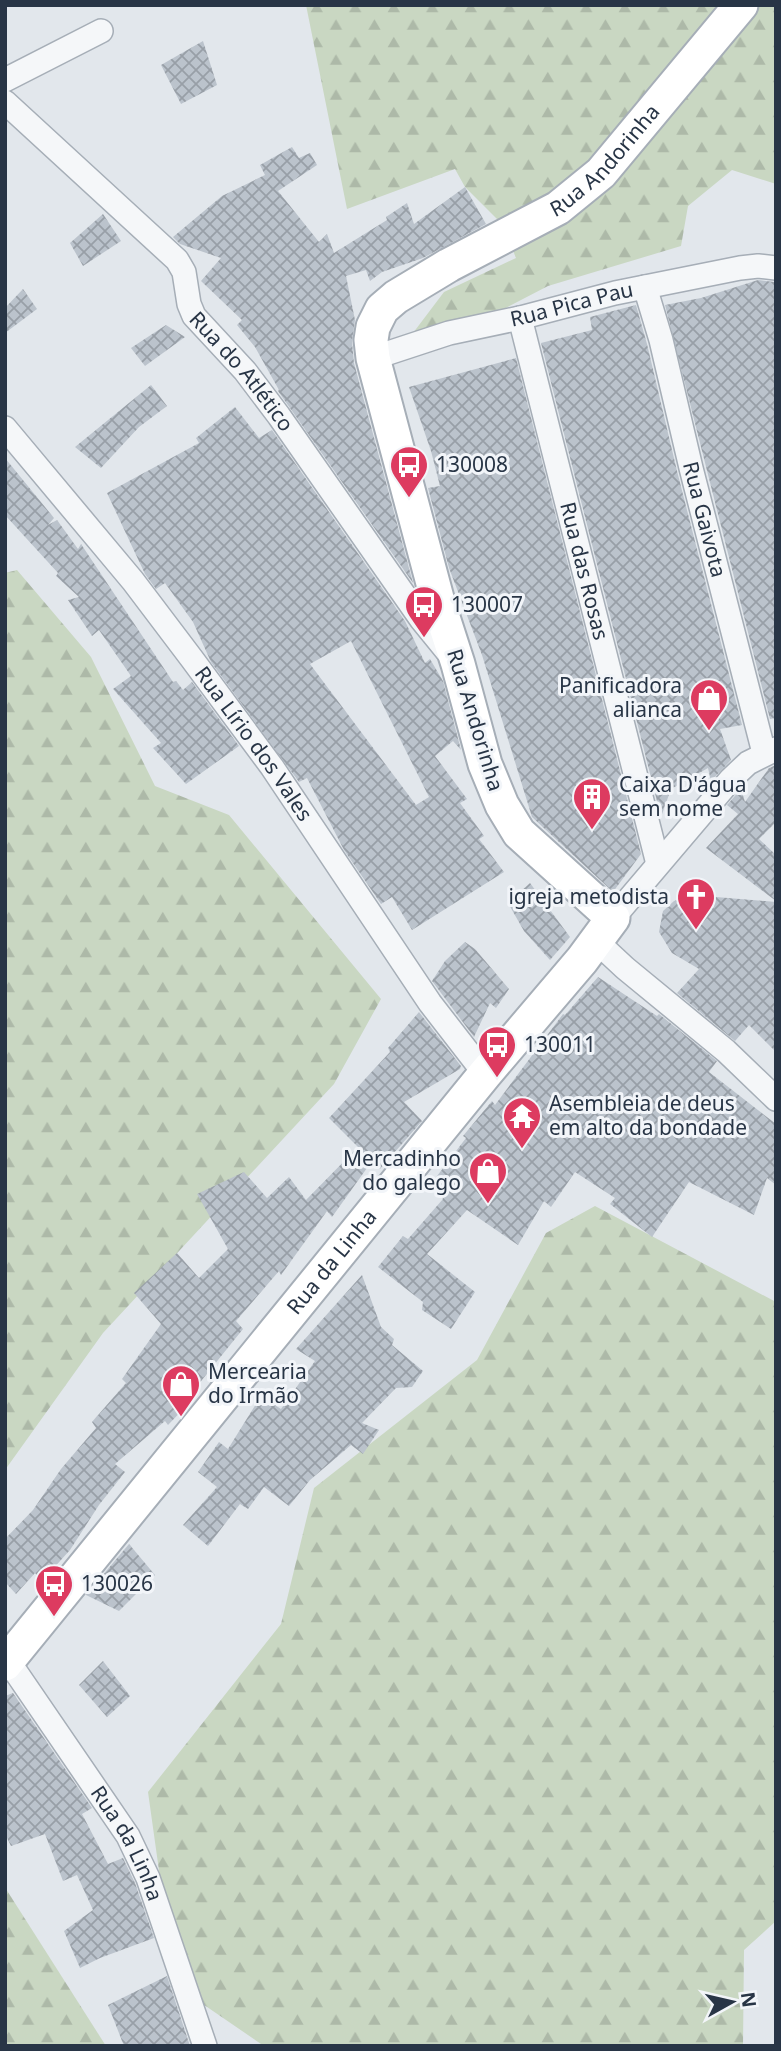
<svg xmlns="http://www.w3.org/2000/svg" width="781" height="2051" viewBox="0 0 781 2051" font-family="'Noto Sans',sans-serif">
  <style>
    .forest { fill: url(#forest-firs) }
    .building { fill: url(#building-cross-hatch); fill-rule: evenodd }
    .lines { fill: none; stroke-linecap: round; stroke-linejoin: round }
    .street-casing { stroke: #a6aeb7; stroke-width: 26 }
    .secondary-casing { stroke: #a6aeb7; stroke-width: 37 }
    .street { stroke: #f5f7f9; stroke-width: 23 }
    .secondary { stroke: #fff; stroke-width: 33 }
    .labels { text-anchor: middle; stroke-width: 6; stroke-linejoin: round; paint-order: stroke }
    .street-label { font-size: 21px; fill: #283546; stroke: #f2f5f9 }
    .poi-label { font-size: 21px; fill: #283546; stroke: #f2f5f9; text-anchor: start }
  </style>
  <defs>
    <pattern id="forest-firs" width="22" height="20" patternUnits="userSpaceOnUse" patternTransform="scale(1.75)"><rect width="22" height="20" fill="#c9d7c2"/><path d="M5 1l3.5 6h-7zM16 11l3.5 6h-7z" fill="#adb9a8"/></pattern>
    <pattern id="building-cross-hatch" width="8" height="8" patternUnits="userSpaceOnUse" patternTransform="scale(1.75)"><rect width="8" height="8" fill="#bbc3cc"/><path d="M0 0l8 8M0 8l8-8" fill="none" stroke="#989fa7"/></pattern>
  </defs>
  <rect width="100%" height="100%" fill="#e2e7ec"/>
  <!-- forest -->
  <g class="forest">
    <polygon points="306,5 776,5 776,184 732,170 688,206 681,246 548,286 492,315 413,333 444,292 516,258 503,225 465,187 455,169 347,209"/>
    <polygon points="17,570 91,657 155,786 229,815 381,999 334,1084 103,1333 5,1470 5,573"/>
    <polygon points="595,1206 776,1302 776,1921 744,1950 743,2046 264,2046 175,1985 148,1792 281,1624 314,1488 477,1360 546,1233"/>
    <polygon points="5,1888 6,1889 106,2046 5,2046"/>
  </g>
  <!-- building -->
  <g class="building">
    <polygon points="203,41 217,85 181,104 161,65"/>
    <polygon points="292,147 299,158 310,153 317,165 278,191 319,242 327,234 334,253 387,220 386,217 407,203 414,224 465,187 486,224 423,258 382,272 370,281 366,270 346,276 355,320 352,342 354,363 413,583 278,391 279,390 255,347 237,325 242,320 201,281 221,258 180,244 173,237 222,196 265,175 260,165"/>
    <polygon points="103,214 121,241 83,266 70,243"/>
    <polygon points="758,280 774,282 776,290 776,718 770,719 665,305 701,298"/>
    <polygon points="23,289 37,309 5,333 5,308"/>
    <polygon points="636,305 647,344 677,471 742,725 720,729 731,760 711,781 708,768 671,789 661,817 541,343 592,330 590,317"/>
    <polygon points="166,325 185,337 145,366 131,348"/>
    <polygon points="516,358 641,854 613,892 532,817 482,655 449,568 428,488 440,486 431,451 409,387"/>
    <polygon points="151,385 167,406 139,427 101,468 75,447"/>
    <path d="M235 407 259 438 272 430 405 621 425 663 430 659 443 681 461 750 453 741 435 756 467 799 460 803 484 836 479 839 504 872 412 930 392 897 381 904 344 850 307 778 299 782 211 662 193 622 165 583 156 589 145 574 107 493 199 443 196 438ZM351 641 429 797 416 805 310 664Z"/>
    <polygon points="5,458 54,518 48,525 57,520 78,549 81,544 173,682 176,681 183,690 192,682 239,746 186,784 153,748 161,743 113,689 131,676 99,630 92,636 68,600 79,597 56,576 58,573 5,515"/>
    <polygon points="776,765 776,822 759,839 776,855 776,901 706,848 738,814 727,805 741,789 745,802 769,768"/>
    <polygon points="530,883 570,937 550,960 524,931 508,903"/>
    <polygon points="692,895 776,902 776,1052 749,1025 735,1041 677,993 699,969 672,953 659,932 663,911 674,901"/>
    <polygon points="465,942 475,949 509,989 496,1008 490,1003 474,1037 432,981 445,961"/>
    <polygon points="598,977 657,1016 659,1014 717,1061 709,1072 776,1124 776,1185 767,1178 754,1215 689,1182 652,1237 610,1204 615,1198 575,1172 551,1207 544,1201 518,1245 467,1210 427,1254 475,1292 451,1329 422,1310 423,1302 378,1267 403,1236 408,1239 443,1199 434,1180 466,1138 463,1136 492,1101 495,1105 563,1014 565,1015"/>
    <polygon points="419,1012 461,1066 460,1069 404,1102 422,1121 380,1169 372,1161 332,1217 327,1211 281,1275 279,1271 236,1321 243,1329 189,1396 193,1399 168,1425 165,1421 115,1464 125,1472 99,1505 70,1550 42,1581 35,1573 16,1594 5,1582 5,1539 33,1510 61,1469 96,1428 92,1422 126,1383 122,1379 161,1324 134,1293 177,1253 199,1278 228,1249 197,1194 244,1172 267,1198 289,1177 306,1200 358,1147 329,1118 390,1052 388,1048"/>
    <polygon points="362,1275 381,1327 394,1339 392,1345 423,1371 412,1387 396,1388 362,1423 379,1430 363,1454 351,1445 310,1480 289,1506 264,1487 248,1509 240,1504 208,1546 183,1525 217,1487 198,1472 219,1442 228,1449 261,1396 281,1409 315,1361 296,1349"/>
    <polygon points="129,1544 155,1575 119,1611 86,1595"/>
    <polygon points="103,1661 130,1696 107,1717 79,1685"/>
    <polygon points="13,1693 92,1808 82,1814 108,1864 123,1858 135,1883 154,1938 100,1958 80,1968 64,1931 93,1910 77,1875 63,1881 45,1834 11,1846 5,1834 5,1696"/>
    <polygon points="167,1976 190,2046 124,2046 108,2005"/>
  </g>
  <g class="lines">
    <defs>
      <g id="street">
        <polyline points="5,80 101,31"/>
        <path id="s1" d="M5 102 177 260 184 272 189 304 194 316 245 371 279 416 421 619 447 651"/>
        <path id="s2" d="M645 287 661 340 691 468 764 753"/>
        <path id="s3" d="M520 318 658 864"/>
        <path id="s4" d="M373 358 449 333 520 318 615 293 740 268 758 266 776 268"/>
        <path id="s5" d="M5 428 133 581 192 659 272 767 430 1003 485 1074"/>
        <polyline points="613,918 731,779 748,763 776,749"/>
        <polyline points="596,941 625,968 726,1051 776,1099"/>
        <path id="s6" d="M9 1662 128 1836 148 1878 205 2046"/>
      </g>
      <g id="secondary">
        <path id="s7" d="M5 1664 485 1074 582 960 613 918 519 833 502 805 485 764 458 664 438 602 373 358 371 340 373 327 382 309 396 297 449 265 558 208 601 173 741 5"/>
      </g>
    </defs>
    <!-- street casing -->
    <use href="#street" class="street-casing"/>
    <!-- secondary casing -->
    <use href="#secondary" class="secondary-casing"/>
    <!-- street -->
    <use href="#street" class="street"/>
    <!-- secondary -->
    <use href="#secondary" class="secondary"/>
  </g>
  <!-- icons -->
  <defs>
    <symbol id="bus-pin" viewBox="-11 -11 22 30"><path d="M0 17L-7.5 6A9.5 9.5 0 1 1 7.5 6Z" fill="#dd3b60" stroke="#f2f5f9"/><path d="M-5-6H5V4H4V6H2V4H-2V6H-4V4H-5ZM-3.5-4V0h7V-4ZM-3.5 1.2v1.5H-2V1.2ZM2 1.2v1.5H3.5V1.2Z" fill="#fff"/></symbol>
    <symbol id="shop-pin" viewBox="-11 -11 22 30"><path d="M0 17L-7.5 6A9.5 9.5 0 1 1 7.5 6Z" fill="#dd3b60" stroke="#f2f5f9"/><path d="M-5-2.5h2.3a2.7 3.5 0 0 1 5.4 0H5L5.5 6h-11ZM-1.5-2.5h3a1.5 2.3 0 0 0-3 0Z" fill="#fff"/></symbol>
    <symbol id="building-pin" viewBox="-11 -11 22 30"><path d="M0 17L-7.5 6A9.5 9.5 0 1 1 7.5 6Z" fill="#dd3b60" stroke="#f2f5f9"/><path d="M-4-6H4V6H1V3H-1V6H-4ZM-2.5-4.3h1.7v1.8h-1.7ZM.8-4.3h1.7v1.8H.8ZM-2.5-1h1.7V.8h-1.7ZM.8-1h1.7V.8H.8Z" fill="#fff"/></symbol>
    <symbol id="church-pin" viewBox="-11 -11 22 30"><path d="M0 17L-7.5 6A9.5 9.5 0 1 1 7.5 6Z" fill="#dd3b60" stroke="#f2f5f9"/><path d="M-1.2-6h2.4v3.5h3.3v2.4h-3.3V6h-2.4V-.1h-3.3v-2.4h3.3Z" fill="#fff"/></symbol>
    <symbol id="temple-pin" viewBox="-11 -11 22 30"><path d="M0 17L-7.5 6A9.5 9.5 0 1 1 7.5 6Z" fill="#dd3b60" stroke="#f2f5f9"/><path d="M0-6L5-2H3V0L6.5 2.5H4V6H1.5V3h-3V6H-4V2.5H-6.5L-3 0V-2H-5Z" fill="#fff"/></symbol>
  </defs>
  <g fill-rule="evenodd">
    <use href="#bus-pin" x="387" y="443" width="44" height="60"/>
    <use href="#bus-pin" x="402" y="583" width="44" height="60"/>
    <use href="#shop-pin" x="687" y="676" width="44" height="60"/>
    <use href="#building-pin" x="570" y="775" width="44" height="60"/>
    <use href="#church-pin" x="674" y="875" width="44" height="60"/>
    <use href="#bus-pin" x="475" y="1023" width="44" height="60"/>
    <use href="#temple-pin" x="500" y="1094" width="44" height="60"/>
    <use href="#shop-pin" x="466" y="1149" width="44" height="60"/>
    <use href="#shop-pin" x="159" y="1362" width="44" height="60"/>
    <use href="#bus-pin" x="32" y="1562" width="44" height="60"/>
  </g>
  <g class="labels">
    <!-- street labels -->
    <g class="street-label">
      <text dy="7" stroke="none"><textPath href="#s7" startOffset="1909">Rua Andorinha</textPath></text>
      <text dy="7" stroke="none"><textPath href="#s4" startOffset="206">Rua Pica Pau</textPath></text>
      <text dy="7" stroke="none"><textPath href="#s1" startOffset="366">Rua do Atlético</textPath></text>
      <text dy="7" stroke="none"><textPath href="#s2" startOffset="240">Rua Gaivota</textPath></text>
      <text dy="7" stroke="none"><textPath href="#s3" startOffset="261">Rua das Rosas</textPath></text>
      <text transform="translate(475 720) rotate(73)" y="7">Rua Andorinha</text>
      <text dy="7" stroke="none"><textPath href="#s5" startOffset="402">Rua Lírio dos Vales</textPath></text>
      <text dy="7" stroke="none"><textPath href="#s7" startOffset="518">Rua da Linha</textPath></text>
      <text dy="7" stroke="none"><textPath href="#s6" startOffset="217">Rua da Linha</textPath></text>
    </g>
    <!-- poi labels -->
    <g class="poi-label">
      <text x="436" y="472">130008</text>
      <text x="451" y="612">130007</text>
      <text x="682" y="693" text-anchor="end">Panificadora<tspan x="682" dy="24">alianca</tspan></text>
      <text x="619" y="792">Caixa D'água<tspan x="619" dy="24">sem nome</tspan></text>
      <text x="669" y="904" text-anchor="end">igreja metodista</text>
      <text x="524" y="1052">130011</text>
      <text x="549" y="1111">Asembleia de deus<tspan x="549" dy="24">em alto da bondade</tspan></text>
      <text x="461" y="1166" text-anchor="end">Mercadinho<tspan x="461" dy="24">do galego</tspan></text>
      <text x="208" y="1379">Mercearia<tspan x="208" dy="24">do Irmão</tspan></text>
      <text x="81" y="1591">130026</text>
    </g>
  </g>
  <!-- border -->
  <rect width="781" height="2051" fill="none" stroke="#283546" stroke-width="14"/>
  <!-- north arrow -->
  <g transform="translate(732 2002) rotate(82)" stroke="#f2f5f9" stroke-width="5" paint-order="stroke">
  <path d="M0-5L12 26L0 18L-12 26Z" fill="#283546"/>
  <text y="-10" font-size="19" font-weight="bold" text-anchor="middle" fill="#283546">N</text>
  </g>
</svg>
